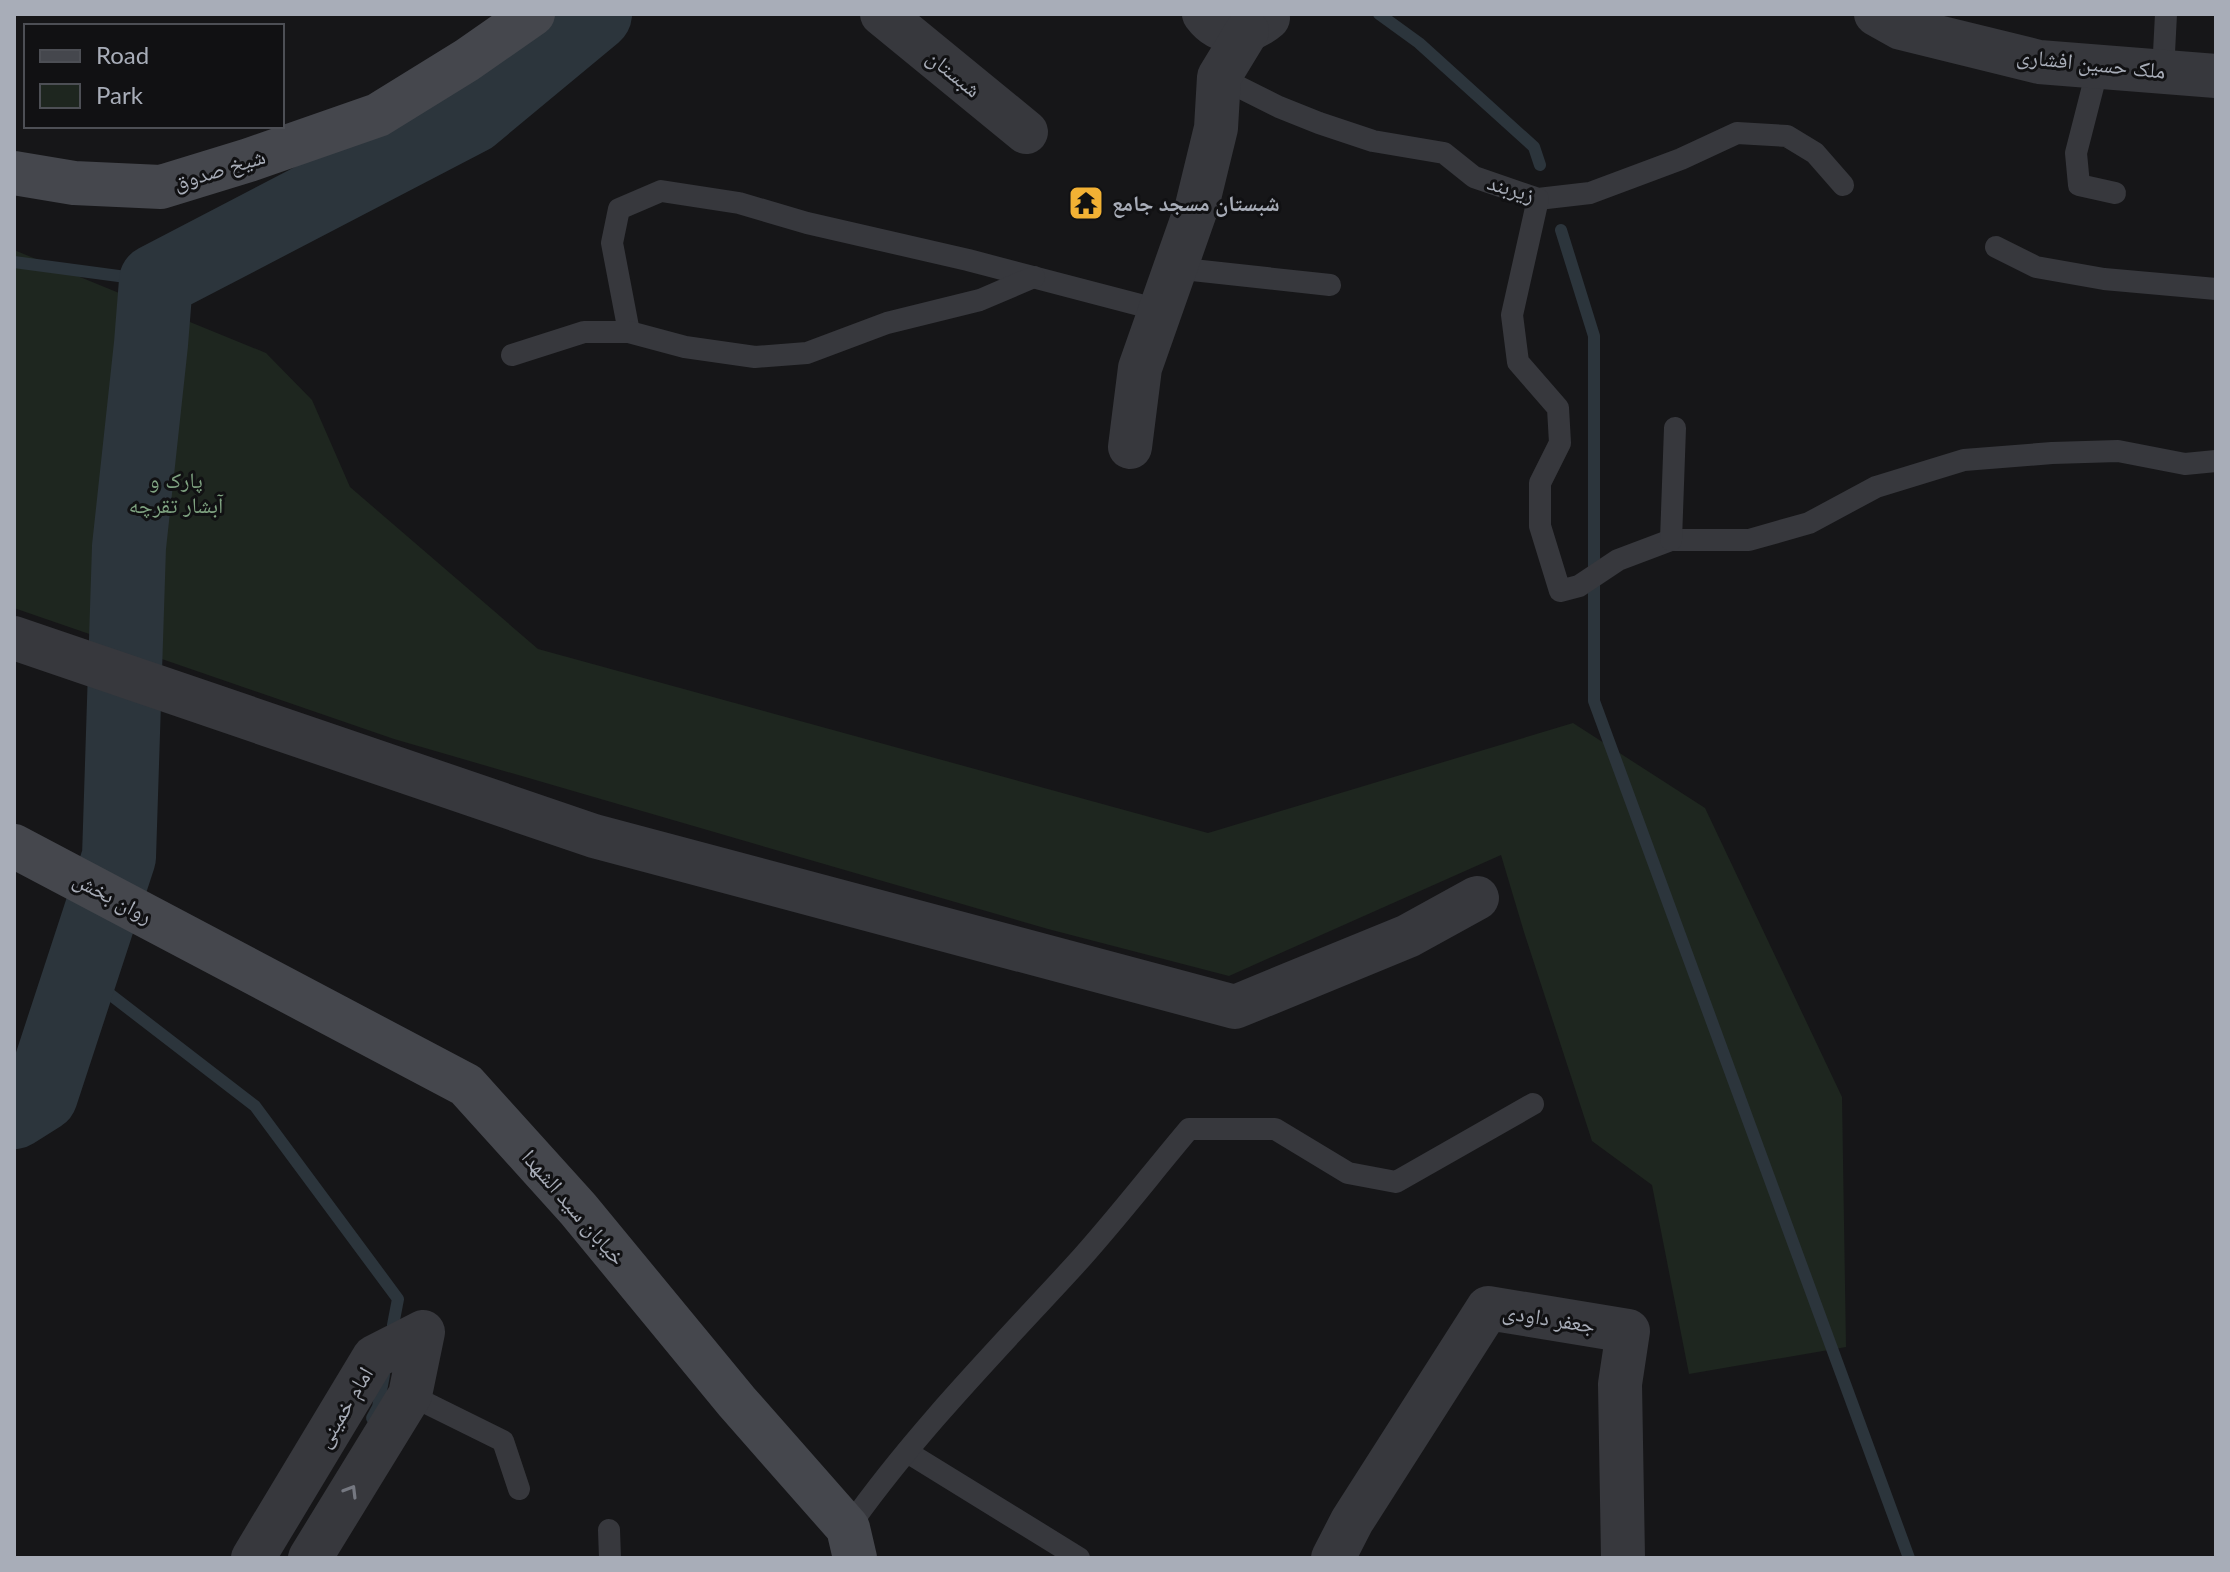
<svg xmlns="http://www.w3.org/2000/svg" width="2230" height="1572" viewBox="0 0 2230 1572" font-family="Lato,'Noto Naskh Arabic',sans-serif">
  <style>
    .green { fill: #1e261f }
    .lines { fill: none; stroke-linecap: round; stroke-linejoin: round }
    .stream { stroke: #2c353c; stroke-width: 12 }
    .river { stroke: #2c353c; stroke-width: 74 }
    .lane { stroke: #37383d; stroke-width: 22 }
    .street { stroke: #37383d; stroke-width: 44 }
    .secondary { stroke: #45474d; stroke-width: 44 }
    .oneway { stroke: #757881 }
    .labels { text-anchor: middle; stroke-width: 6; stroke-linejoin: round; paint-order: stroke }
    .street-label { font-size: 22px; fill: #a8adb8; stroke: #111113 }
    .poi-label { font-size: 22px; font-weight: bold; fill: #a8adb8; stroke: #111113; text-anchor: start }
    .park-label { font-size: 22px; fill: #7fa381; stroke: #111113 }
  </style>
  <rect width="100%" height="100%" fill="#161618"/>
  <!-- green -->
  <polygon class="green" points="14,250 266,353 312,400 350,487 538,649 1208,833 1573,723 1705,808 1842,1097 1846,1347 1689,1374 1652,1185 1592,1141 1524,932 1501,855 1229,976 1048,929 394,739 14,608"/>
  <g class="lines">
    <!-- stream -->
    <g class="stream">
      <polyline points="1379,14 1419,43 1534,147 1540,165"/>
      <polyline points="1561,230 1594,336 1594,701 1909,1558"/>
      <polyline points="14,262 156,281"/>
      <polyline points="81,972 255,1106 398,1299 393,1325"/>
      <polyline points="372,1418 378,1407 384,1375"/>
    </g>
    <!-- river -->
    <polyline class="river" points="14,1112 41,1095 119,857 129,547 151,344 156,281 471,117 595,14"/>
    <!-- lane -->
    <g class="lane">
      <polyline points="2098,67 2076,153 2079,185 2115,193"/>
      <polyline points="2163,72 2166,14"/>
      <polyline points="1219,77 1279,107 1319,123 1373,141 1444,153 1474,177 1538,199 1590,193 1681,159 1737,133 1787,136 1815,153 1843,185"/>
      <polyline points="1538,199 1512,315 1518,362 1558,408 1560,443 1540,483 1540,526 1560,591 1579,586 1618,560 1671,540 1749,540 1809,523 1876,487 1964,460 2052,453 2118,451 2185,464 2216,461"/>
      <polyline points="1996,247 2036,267 2104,279 2216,289"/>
      <polyline points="1174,268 1330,285"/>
      <polyline points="629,332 612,243 619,209 661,191 739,203 807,223 968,260 1159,310"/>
      <polyline points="512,355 584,332 629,332 685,347 755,357 807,353 887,323 980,300 1034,277"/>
      <polyline points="1671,540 1675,428"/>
      <polyline points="410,1395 503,1441 519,1489"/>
      <polyline points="907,1452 1079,1558"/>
      <path d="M848 1528C915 1433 997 1350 1075 1265 1115 1221 1151 1174 1189 1129H1275L1348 1173 1396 1182 1533 1104"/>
      <polyline points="609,1530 610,1558"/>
    </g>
    <!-- street -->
    <g class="street">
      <polyline points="882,14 1026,132"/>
      <path d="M1204 14C1221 37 1248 35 1268 18"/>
      <polyline points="1876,14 1901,28 2039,62 2216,76"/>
      <polyline points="1130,447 1140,368 1197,206 1216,128 1219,77 1247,31"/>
      <polyline points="14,638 594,836 1235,1007 1408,936 1477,898"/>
      <polyline points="253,1558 374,1357 423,1332 410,1395 310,1558"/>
      <polyline points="1333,1558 1352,1521 1488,1308 1628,1331 1620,1384 1623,1558"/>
    </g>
    <!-- secondary -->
    <g class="secondary">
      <polyline points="14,173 74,183 161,187 249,160 378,115 467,60 533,14"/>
      <polyline points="14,846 466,1085 578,1209 737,1402 848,1528 855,1558"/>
    </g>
  </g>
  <!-- one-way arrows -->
  <defs><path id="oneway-chevron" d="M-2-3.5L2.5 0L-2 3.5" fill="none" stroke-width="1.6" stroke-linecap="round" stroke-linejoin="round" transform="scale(2)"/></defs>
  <use class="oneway" href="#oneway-chevron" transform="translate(351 1491) rotate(-59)"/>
  <!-- icons -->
  <defs>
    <symbol id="temple-square" viewBox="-11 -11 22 22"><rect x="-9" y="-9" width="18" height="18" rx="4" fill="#f2b134" stroke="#111113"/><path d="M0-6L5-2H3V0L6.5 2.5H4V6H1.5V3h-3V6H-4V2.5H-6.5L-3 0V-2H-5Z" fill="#111"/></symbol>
  </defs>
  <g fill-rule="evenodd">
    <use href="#temple-square" x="1066" y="183" width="40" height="40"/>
  </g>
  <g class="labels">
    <!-- street labels -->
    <g class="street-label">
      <text transform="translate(2091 63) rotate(6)" y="8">ملک حسین افشاری</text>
      <text transform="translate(954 73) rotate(39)" y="8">شبستان</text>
      <text transform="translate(219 169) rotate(-17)" y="8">شیخ صدوق</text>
      <text transform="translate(1511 188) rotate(17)" y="8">زیربند</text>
      <text transform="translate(113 897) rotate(28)" y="8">روان بخش</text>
      <text transform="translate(574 1207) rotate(49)" y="8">خیابان سید الشهدا</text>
      <text transform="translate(1549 1318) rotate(9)" y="8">جعفر داودی</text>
      <text transform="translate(344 1407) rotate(-59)" y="8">امام خمینی</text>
    </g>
    <!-- poi labels -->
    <g class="poi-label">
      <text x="1112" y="211">شبستان مسجد جامع</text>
    </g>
    <!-- park labels -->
    <g class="park-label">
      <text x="176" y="488">پارک و<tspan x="176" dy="25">آبشار تقرچه</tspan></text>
    </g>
  </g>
  <!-- border -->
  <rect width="2230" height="1572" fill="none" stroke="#a8adb8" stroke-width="32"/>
  <!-- legend -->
  <rect x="24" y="24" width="260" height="104" fill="#111113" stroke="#4d4f55" stroke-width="2"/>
  <rect x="40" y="50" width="40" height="12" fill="#45474d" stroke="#4d4f55" stroke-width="2"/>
  <text x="96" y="64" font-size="24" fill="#a8adb8">Road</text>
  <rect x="40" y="84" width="40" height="24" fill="#1e261f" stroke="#4d4f55" stroke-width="2"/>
  <text x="96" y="104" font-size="24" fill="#a8adb8">Park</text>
</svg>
